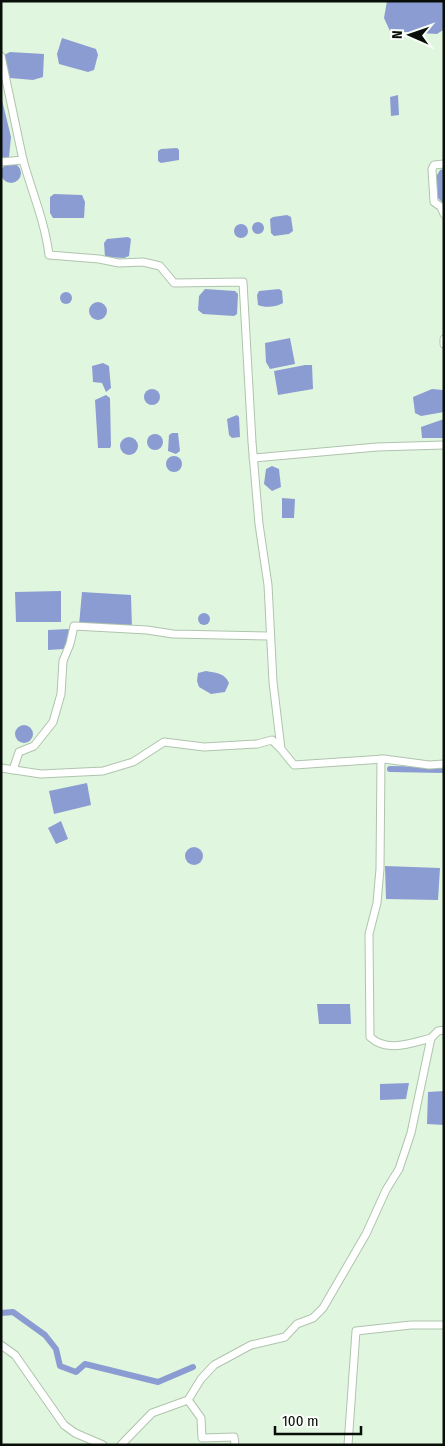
<svg xmlns="http://www.w3.org/2000/svg" width="445" height="1446" viewBox="0 0 445 1446" font-family="'Fira Sans Condensed',sans-serif">
  <style>
    .water { fill: #8b9cd2 }
    .lines { fill: none; stroke-linecap: round; stroke-linejoin: round }
    .canal { stroke: #8b9cd2; stroke-width: 6 }
    .minor-casing { stroke: #afc4ad; stroke-width: 9 }
    .minor { stroke: #fff; stroke-width: 7 }
  </style>
  <rect width="100%" height="100%" fill="#e1f6df"/>
  <!-- water -->
  <g class="water">
    <polygon points="387,1 444,1 443,30 437,34 390,31 384,18"/>
    <polygon points="62,38 96,49 98,55 94,70 88,72 59,64 57,54"/>
    <polygon points="10,52 44,54 43,77 33,80 10,78 4,55"/>
    <polygon points="398,95 399,115 391,116 390,97"/>
    <polygon points="1,96 11,137 9,157 1,158"/>
    <polygon points="177,148 179,150 179,160 161,163 158,161 158,151 161,149"/>
    <circle cx="11" cy="173" r="10"/>
    <polygon points="444,169 444,203 443,203 438,198 436,177 440,170"/>
    <polygon points="54,194 82,195 85,202 84,218 53,218 50,213 50,197"/>
    <polygon points="287,215 291,217 293,231 289,234 274,236 271,233 270,219 273,217"/>
    <circle cx="258" cy="228" r="6"/>
    <circle cx="241" cy="231" r="7"/>
    <polygon points="128,237 131,239 129,256 124,258 105,257 104,243 107,239"/>
    <polygon points="205,289 235,291 238,294 237,314 234,316 203,314 198,310 199,296"/>
    <path d="M279 289 282 291 283 303C277 307 264 308 258 305L257 295 259 291Z"/>
    <circle cx="66" cy="298" r="6"/>
    <circle cx="98" cy="311" r="9"/>
    <polygon points="290,338 295,364 270,369 266,362 265,343"/>
    <polygon points="103,363 109,366 111,388 106,392 102,383 93,382 92,366"/>
    <polygon points="305,365 312,365 313,389 278,395 274,371"/>
    <polygon points="432,389 443,390 444,412 421,416 415,413 413,397"/>
    <circle cx="152" cy="397" r="8"/>
    <polygon points="106,395 110,398 111,446 110,448 98,448 95,400"/>
    <polygon points="237,415 239,417 240,437 232,438 229,435 227,419"/>
    <polygon points="444,419 444,438 422,438 421,427"/>
    <polygon points="172,433 178,433 180,451 176,454 168,451 169,435"/>
    <circle cx="155" cy="442" r="8"/>
    <circle cx="129" cy="446" r="9"/>
    <circle cx="174" cy="464" r="8"/>
    <polygon points="272,466 279,469 281,487 272,491 264,484 266,469"/>
    <polygon points="282,498 295,499 294,518 282,518"/>
    <polygon points="61,591 61,622 16,622 15,592"/>
    <polygon points="82,592 131,595 132,628 79,625"/>
    <circle cx="204" cy="619" r="6"/>
    <polygon points="69,629 67,646 64,649 48,650 48,630"/>
    <path d="M206 671C216 673 225 673 229 683L225 692 211 694 199 687 197 681 198 673Z"/>
    <circle cx="24" cy="734" r="9"/>
    <polygon points="87,783 91,805 54,814 49,791"/>
    <polygon points="61,821 68,839 56,844 48,828"/>
    <circle cx="194" cy="856" r="9"/>
    <polygon points="385,866 440,868 438,900 386,899"/>
    <polygon points="317,1004 350,1004 351,1024 319,1024"/>
    <polygon points="409,1083 406,1099 380,1100 380,1084"/>
    <polygon points="444,1091 444,1125 427,1124 428,1092"/>
  </g>
  <g class="lines">
    <!-- canal -->
    <g class="canal">
      <polyline points="390,769 444,770"/>
      <polyline points="1,1313 13,1312 45,1335 56,1349 60,1366 76,1372 85,1364 158,1382 193,1367"/>
    </g>
    <defs>
      <g id="minor">
        <polyline points="1,56 23,160 1,162"/>
        <path d="M23 160C32 192 45 222 49 255L99 259 119 263 143 262 160 266 174 283 243 282 252 442 259 524 268 585 273 682 281 749 294 765 384 759 429 765 444 764"/>
        <polyline points="444,164 434,165 432,169 434,202 441,207 444,214"/>
        <polyline points="444,339 444,344"/>
        <polyline points="253,458 377,447 444,445"/>
        <path d="M381 759 380 869 377 903 369 934 370 1037C387 1053 411 1043 431 1038"/>
        <polyline points="1,768 41,774 103,771 133,762 164,742 204,747 257,744 272,740 279,747"/>
        <polyline points="13,770 19,752 34,746 53,722 61,694 63,661 70,644 74,626 147,630 173,634 270,636"/>
        <polyline points="1,1345 15,1355 64,1425 75,1433 103,1445"/>
        <polyline points="188,1400 201,1418 202,1438 234,1437 235,1445"/>
        <polyline points="121,1445 152,1413 188,1400 201,1379 214,1365 251,1345 285,1337 297,1324 313,1318 323,1308 366,1234 386,1190 399,1169 411,1133 431,1038 438,1031 444,1030"/>
        <polyline points="348,1445 356,1331 411,1325 444,1325"/>
      </g>
    </defs>
    <!-- minor casing -->
    <use href="#minor" class="minor-casing"/>
    <!-- minor -->
    <use href="#minor" class="minor"/>
  </g>
  <!-- border -->
  <rect width="445" height="1446" fill="none" stroke="#080f08" stroke-width="5"/>
  <!-- north arrow -->
  <g transform="translate(410 35) rotate(272)" stroke="#fafef9" stroke-width="4" paint-order="stroke">
  <path d="M0-4L9 19L0 12L-9 19Z" fill="#080f08"/>
  <text y="-8" font-size="14" font-weight="bold" text-anchor="middle" fill="#080f08">N</text>
  </g>
  <!-- scale -->
  <path d="M275 1426v8h86v-8" fill="none" stroke="#080f08" stroke-width="2.5"/>
  <text x="282" y="1426" font-size="15" fill="#080f08" stroke="#fafef9" stroke-width="4" paint-order="stroke">100 m</text>
</svg>
